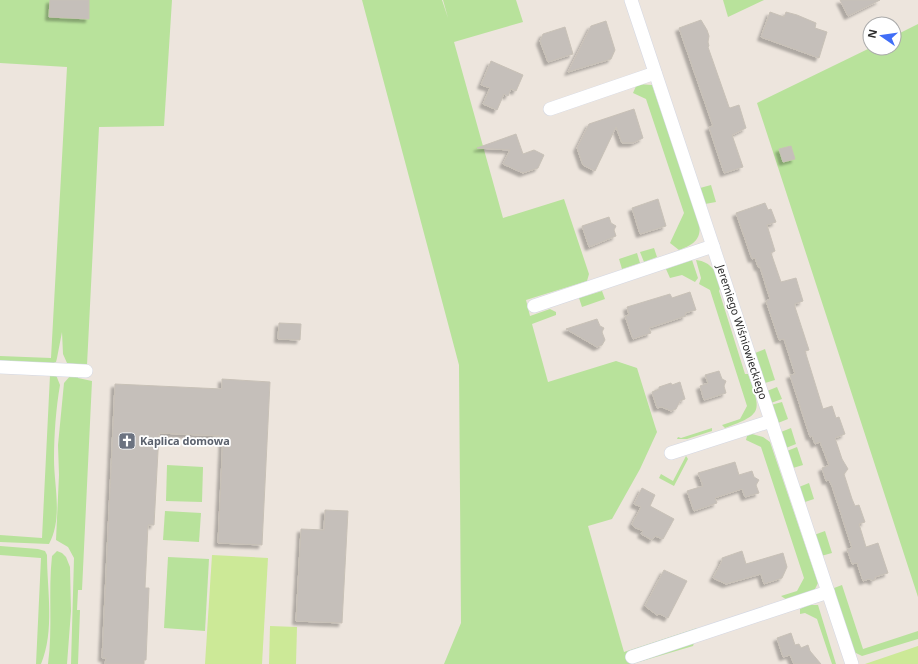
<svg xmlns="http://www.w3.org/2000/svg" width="918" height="664" viewBox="0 0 918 664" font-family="'Noto Sans',sans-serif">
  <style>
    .green { fill: #b8e29b }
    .pitch { fill: #cce997 }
    .building { fill: #c5bfba; stroke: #c8c1b7; filter: url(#shadow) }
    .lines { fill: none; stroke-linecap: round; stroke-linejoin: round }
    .minor-casing { stroke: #d3d7e3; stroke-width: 14 }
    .minor { stroke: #fff; stroke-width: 13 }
    .labels { text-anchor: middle; stroke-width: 3.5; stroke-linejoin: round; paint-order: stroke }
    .street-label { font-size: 11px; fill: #2b2b2b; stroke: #fff }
    .worship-label { font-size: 11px; font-weight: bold; fill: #5b616d; stroke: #fff; text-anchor: start }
  </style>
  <defs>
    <filter id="shadow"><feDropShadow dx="-3.5" dy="3.5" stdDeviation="1" flood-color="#0004"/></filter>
  </defs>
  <rect width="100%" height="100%" fill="#ede5dd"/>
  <!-- green -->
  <g class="green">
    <polygon points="0,0 172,0 164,126 99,127 87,365 67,363 63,354 62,332 57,358 56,362 53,363 0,361 0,356 51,358 67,67 0,63"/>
    <polygon points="362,0 442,0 448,18 443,0 516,0 523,22 454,42 503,218 564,199 589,274 587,281 526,300 530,316 550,309 556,312 556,315 532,324 548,382 616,361 637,368 655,426 657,432 640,469 612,519 588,526 624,652 697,628 699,629 693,646 632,664 444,664 461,623 459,365"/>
    <polygon points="723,0 764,0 728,17"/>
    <polygon points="918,24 918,597 757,103 870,48 894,48 894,36"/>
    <path d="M637 84 652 85 699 221C702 239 695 244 679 250L670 243 684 213 646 99 633 93Z"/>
    <polygon points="711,185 716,202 705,204 700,188"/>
    <polygon points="654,248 657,257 644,262 640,252"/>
    <polygon points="637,253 640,263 622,269 619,259"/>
    <polygon points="692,260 698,278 695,282 682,275 670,278 666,269"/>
    <path d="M696 260C712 262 716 272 721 286L719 291 745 374H748C761 411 764 414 725 428L722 425 740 419 747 406 710 290 699 284 701 278Z"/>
    <polygon points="602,291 605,299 582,307 579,298"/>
    <polygon points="765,349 775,380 765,383 755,353"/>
    <path d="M50 375H56L60 385C56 408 54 434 54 459 54 486 63 518 49 544L0 542V535L42 538Z"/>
    <polygon points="71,375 78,376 78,378 92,381 82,590 78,590 77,610 80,610 78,664 71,664 74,558 68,547 56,540 59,475 58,445 64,383"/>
    <polygon points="777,387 782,399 771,403 767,391"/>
    <polygon points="782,402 788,419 778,423 771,405"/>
    <polygon points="712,428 712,431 687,439 677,439 678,437 681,438"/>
    <polygon points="791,428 796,444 786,448 781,432"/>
    <polygon points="752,434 763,437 770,442 818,583 814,591 787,600 781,596 797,591 804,578 761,447 746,440 747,436"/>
    <polygon points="797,447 803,465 793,468 787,451"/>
    <polygon points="686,456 688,459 674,486 659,478 661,474 673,481"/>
    <polygon points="167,465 203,467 202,502 166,501"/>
    <polygon points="809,483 814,499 805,502 799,487"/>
    <polygon points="165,511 201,513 199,542 163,540"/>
    <polygon points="825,531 832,553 821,556 814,535"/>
    <path d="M0 546 38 549 45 551 47 555C47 590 55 631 41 664H36L41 558 0 555Z"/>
    <path d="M57 551 62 553 66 557 70 567 71 611 67 664H48C53 628 48 592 52 556Z"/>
    <polygon points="168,557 209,559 205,631 164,628"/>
    <polygon points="842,585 863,649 918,631 918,639 862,656 854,652 848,640 834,588"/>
    <polygon points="809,605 818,605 836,664 832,664 817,619 805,613 800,614 800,609"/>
  </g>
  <!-- pitch -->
  <g class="pitch">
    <polygon points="212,555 268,558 262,664 205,664"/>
    <polygon points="270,626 297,627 296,664 269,664"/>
    <polygon points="918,646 918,664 865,664"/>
  </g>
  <!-- building -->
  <g class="building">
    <polygon points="50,0 89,0 89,19 49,17"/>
    <polygon points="840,0 880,0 848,16"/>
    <polygon points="770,12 784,17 786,12 797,15 816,23 815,28 827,32 819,58 761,37"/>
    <polygon points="701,20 707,30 709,36 708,42 709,46 708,47 729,107 730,108 739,105 746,128 732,135 743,167 724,173 709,127 713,126 679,28"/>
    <polygon points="606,21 615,50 611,59 568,72 591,26"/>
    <polygon points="565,27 573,54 548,62 540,41 543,34"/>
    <polygon points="491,61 523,75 516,91 511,89 508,96 504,94 497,110 483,104 490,88 481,85"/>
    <polygon points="634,109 643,138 633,143 622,143 616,127 595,171 583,165 577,148 589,124"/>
    <polygon points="516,134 523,154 534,150 544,155 538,168 523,173 503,164 510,150 477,148"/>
    <polygon points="791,146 795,159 783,162 779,149"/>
    <polygon points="658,199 666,226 640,234 632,208"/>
    <polygon points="765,203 768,210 771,209 776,222 767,225 775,251 771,253 781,282 796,278 803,301 795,304 795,307 809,350 805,351 823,409 832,406 836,418 839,417 845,434 835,438 842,459 848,469 844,474 852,499 855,506 859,505 865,522 859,524 866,547 878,543 888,573 875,577 874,581 869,579 863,581 857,563 852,564 847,549 852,548 832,486 829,480 826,481 822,468 829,465 820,442 815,444 812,436 810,437 790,375 795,374 784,339 779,340 766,301 770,299 760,267 758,267 755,258 752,259 736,213"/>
    <polygon points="609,217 611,223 616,226 614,230 616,236 589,247 582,226"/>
    <polygon points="690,292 696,310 685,313 686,316 649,328 651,333 633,339 625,316 629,315 627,307 670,294 672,298"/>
    <polygon points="597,319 600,326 604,328 602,332 605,340 602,345 597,347 566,329"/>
    <polygon points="279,323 301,324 300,340 278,339"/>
    <polygon points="719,371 722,379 726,381 724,386 726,393 704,400 700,386 708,383 705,375"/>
    <polygon points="222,379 270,382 262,545 218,543 223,436 159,433 154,525 148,525 145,588 149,588 146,660 144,660 144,664 105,664 106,658 102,658 115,384 222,389"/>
    <polygon points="680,382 685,399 680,401 676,409 671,411 662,407 657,408 652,392 659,389 659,387 671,383 672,385"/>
    <polygon points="735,462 739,475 752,471 754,477 759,480 756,485 759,493 745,497 742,489 715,498 717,503 694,511 687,491 703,486 698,473"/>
    <polygon points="642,488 655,495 650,506 674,519 663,539 655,536 652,540 641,534 643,531 634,527 632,524 641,507 634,504"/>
    <polygon points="325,510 348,511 342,623 296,621 301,529 324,530"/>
    <polygon points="742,551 746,564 783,553 787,567 782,578 764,584 761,574 726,584 713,578 722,561 722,558"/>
    <polygon points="664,570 687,581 668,618 660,614 657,615 645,606"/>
    <polygon points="791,633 795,645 799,644 801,648 808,645 810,651 821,664 794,664 790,655 783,657 777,638"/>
  </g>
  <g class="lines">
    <defs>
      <g id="minor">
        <polyline points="631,0 852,664"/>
        <polyline points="550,109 655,73"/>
        <polyline points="534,306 713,246"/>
        <polyline points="0,367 86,371"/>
        <polyline points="671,453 771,421"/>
        <polyline points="632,657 828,592"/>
      </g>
    </defs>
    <!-- minor casing -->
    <use href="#minor" class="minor-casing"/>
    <!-- minor -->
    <use href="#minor" class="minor"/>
  </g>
  <!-- icons -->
  <defs>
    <symbol id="church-square" viewBox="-11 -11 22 22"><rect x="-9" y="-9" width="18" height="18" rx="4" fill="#6b7280" stroke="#fff"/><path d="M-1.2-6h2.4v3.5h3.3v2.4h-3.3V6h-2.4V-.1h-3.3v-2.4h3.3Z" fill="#fff"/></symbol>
  </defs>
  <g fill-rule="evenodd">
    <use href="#church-square" x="117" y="431" width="20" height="20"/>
  </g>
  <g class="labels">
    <!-- street labels -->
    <g class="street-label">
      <text transform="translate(742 332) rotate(72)" y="4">Jeremiego Wiśniowieckiego</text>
    </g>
    <!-- worship labels -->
    <g class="worship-label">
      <text x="140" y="445">Kaplica domowa</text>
    </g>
  </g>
  <!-- north arrow -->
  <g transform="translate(882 36) rotate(283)"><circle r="19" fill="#ffffff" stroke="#aaaaaa"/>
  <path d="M0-3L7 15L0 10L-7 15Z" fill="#406ef7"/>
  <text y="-6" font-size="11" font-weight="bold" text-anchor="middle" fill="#2b2b2b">N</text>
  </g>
</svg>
